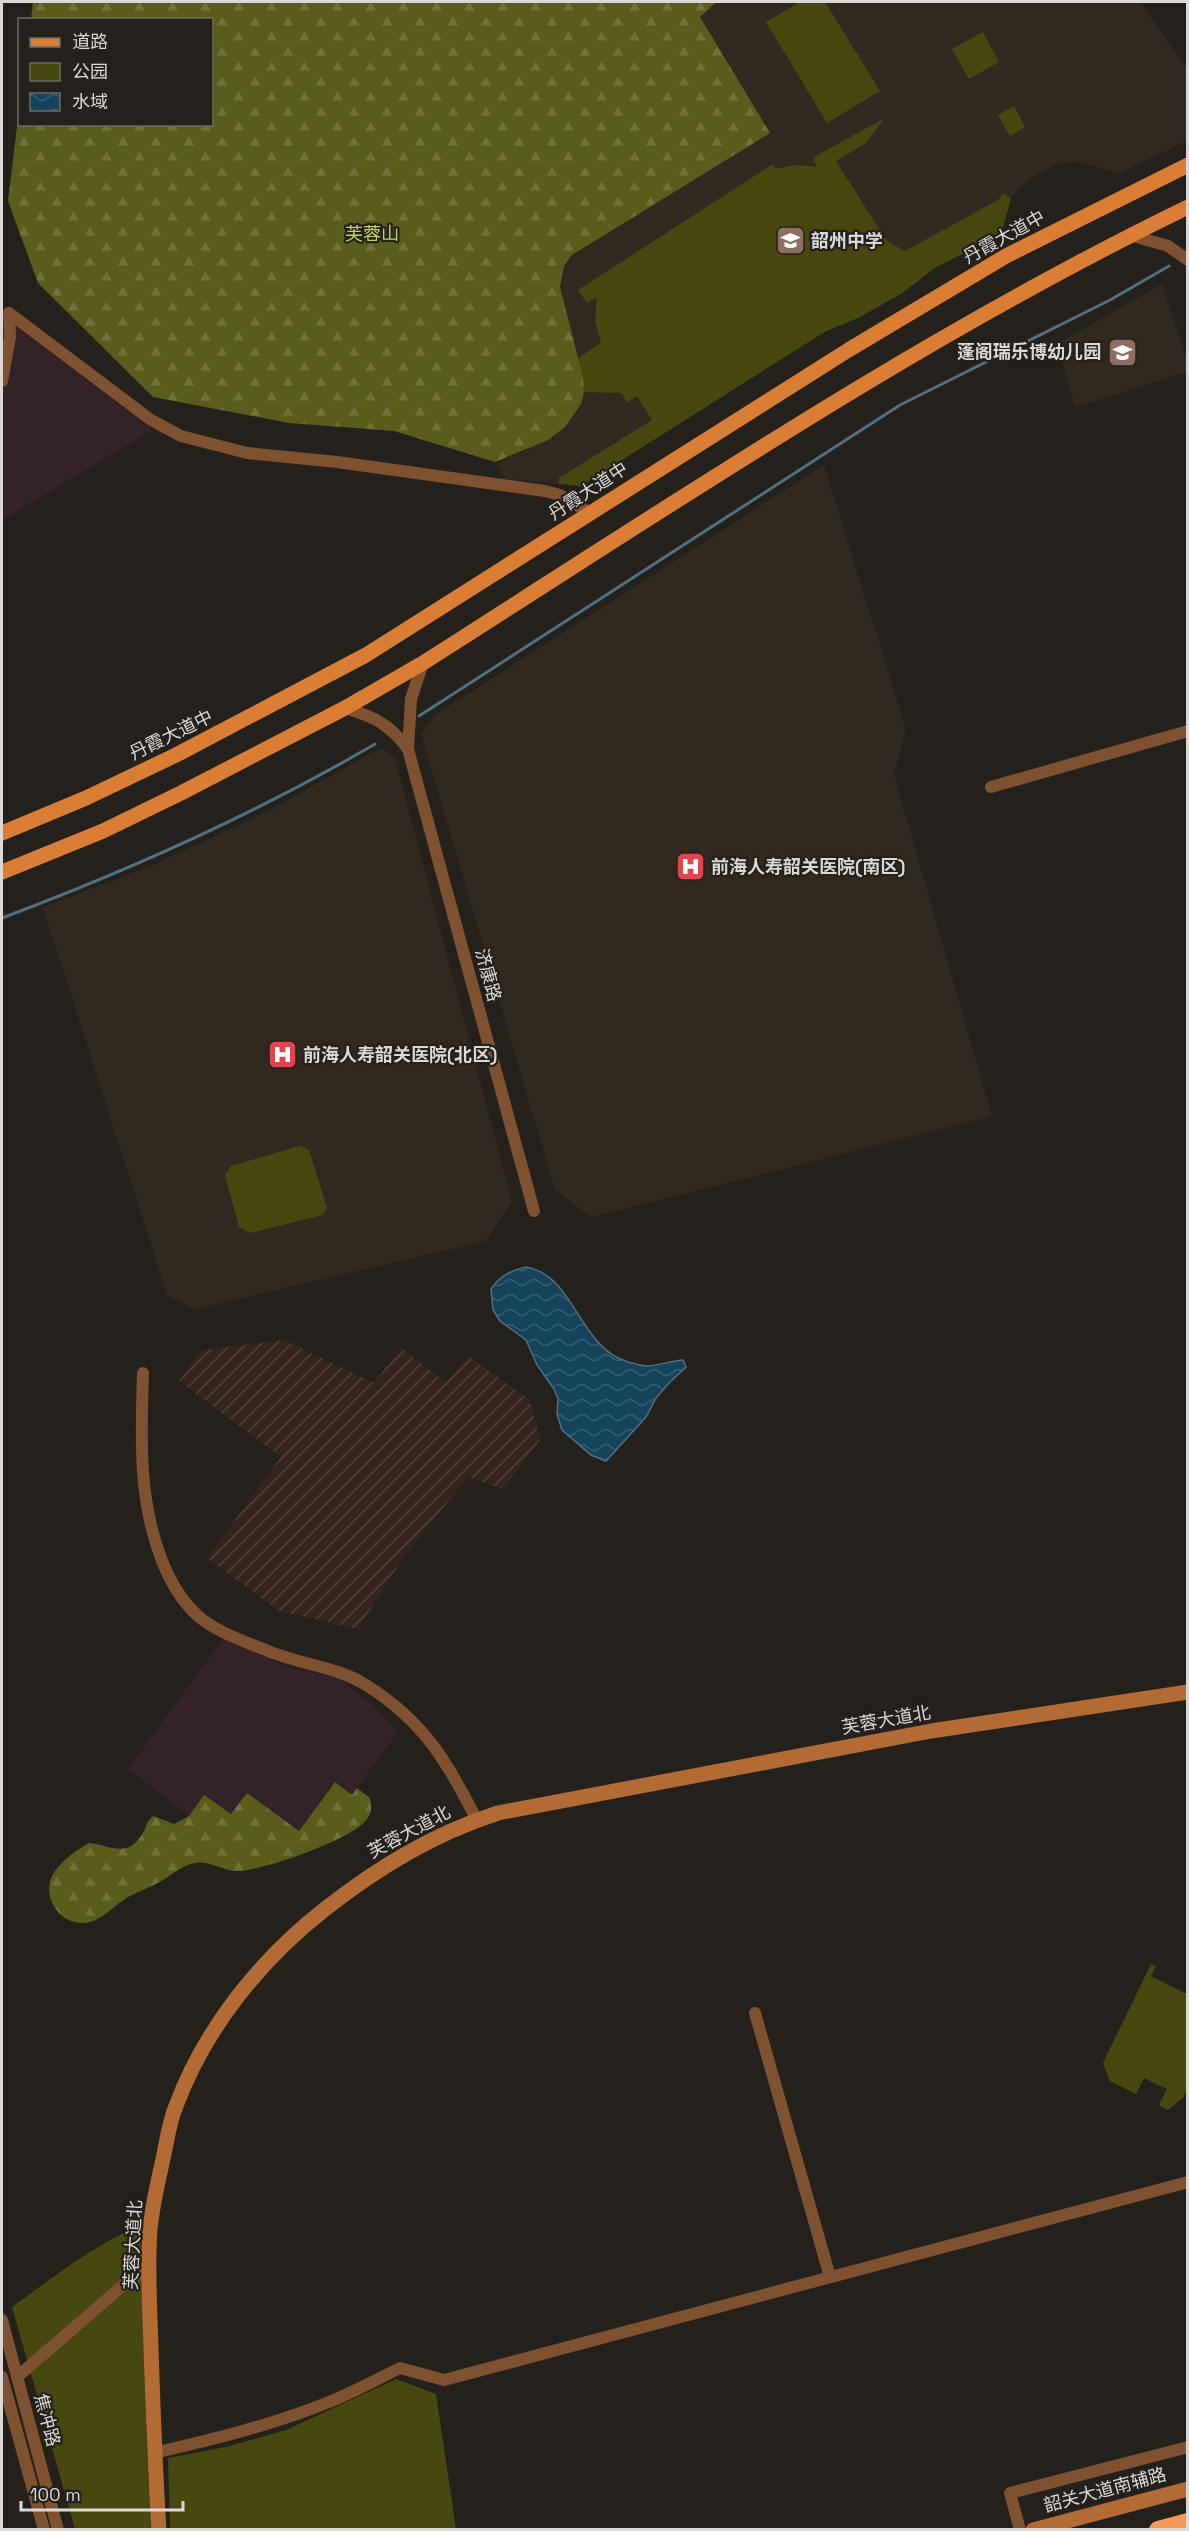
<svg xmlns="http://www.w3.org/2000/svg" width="1189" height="2531" viewBox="0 0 1189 2531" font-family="'Space Grotesk','Noto Sans SC',sans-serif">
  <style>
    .commercial { fill: #342229 }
    .industrial { fill: url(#industrial-furrows) }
    .built { fill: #312920 }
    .green { fill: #464810 }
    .forest { fill: url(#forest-firs) }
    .water { fill: url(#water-waves); stroke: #517081; stroke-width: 1.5 }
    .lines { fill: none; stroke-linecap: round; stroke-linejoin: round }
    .stream { stroke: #517081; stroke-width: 3 }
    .street { stroke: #7e5131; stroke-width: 12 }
    .secondary { stroke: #b26b35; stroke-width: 15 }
    .primary { stroke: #db7e35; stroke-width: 15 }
    .highway { stroke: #f29957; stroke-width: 18 }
    .labels { text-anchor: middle; stroke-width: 4.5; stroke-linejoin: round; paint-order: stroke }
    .park-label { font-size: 18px; fill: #c8ce5b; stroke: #24201b }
    .street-label { font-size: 18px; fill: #dbd8d5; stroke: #24201b }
    .poi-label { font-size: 18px; font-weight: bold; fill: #dbd8d5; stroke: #24201b; text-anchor: start }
  </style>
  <defs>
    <pattern id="industrial-furrows" width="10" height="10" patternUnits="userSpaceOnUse" patternTransform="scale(1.5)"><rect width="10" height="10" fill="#35231d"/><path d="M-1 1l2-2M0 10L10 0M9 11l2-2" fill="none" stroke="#52423d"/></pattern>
    <pattern id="forest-firs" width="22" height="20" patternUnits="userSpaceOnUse" patternTransform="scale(1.5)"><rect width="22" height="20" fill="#595c1a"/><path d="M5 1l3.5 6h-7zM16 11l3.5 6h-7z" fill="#70733a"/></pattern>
    <pattern id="water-waves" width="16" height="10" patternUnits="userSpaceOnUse" patternTransform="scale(1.5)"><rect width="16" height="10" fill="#16445d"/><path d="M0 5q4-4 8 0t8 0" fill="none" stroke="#375e73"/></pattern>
  </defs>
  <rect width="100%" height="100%" fill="#24201b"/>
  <!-- commercial -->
  <g class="commercial">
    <polygon points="2,316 152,430 2,520"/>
    <polygon points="223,1639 290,1668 338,1678 373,1705 398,1732 352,1795 334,1782 299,1831 247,1793 232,1814 204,1795 189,1816 128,1769"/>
  </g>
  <!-- industrial -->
  <polygon class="industrial" points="284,1340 374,1383 401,1348 446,1382 468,1356 530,1400 540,1440 503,1489 468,1477 405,1555 358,1629 279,1611 207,1558 281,1457 179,1381 202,1350"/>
  <!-- built -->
  <g class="built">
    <polygon points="716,2 1140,2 1187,68 1187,141 1119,173 1075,161 1057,164 1034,176 1018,189 1011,199 1001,234 935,268 901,294 858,318 826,331 581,486 505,479 495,462 529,449 583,377 560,287 564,266 580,248 700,17"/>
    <polygon points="1162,284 1187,361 1187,372 1075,407 1057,344"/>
    <polygon points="824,465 906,729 894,775 992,1116 591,1217 555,1190 421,734 435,715"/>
    <polygon points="383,749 395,758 512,1202 486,1241 195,1309 167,1295 43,907 146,868 207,840 272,809 373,752"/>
  </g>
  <!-- green -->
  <g class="green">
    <polygon points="800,2 825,2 880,91 827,123 766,22"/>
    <polygon points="983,32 999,62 969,79 952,49"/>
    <polygon points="1014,106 1025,127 1010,136 998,115"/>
    <polygon points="881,120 882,122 866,143 836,161 887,241 905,251 998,200 1004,193 1011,199 1001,234 935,268 901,294 858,318 826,331 581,486 559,484 559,478 652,420 637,396 627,402 621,393 584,392 583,377 578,358 601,343 595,321 597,297 587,303 578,290 773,164 775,169 795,165 817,167 814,160 816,156"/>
    <polygon points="300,1146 309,1150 327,1208 323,1215 250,1233 239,1227 225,1175 231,1166"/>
    <polygon points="1151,1964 1156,1966 1151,1976 1187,1994 1187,2089 1183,2098 1168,2110 1159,2105 1167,2089 1144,2078 1136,2094 1110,2081 1103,2063"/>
    <path d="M140 2225 147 2454 152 2529H75L12 2307C53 2277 93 2246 140 2225Z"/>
    <polygon points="396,2379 436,2394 456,2529 170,2529 168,2458 226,2447 286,2430"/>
  </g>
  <!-- forest -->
  <g class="forest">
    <polygon points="33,2 716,2 700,17 770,133 572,255 564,266 560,287 583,377 584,392 581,404 565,427 548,440 495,462 394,431 289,423 153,397 38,283 8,201 19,110 20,124 212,124 212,20 31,19"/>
    <path d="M335 1782 352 1795 357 1788 370 1798C371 1806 373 1812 367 1819 354 1839 264 1870 239 1871 224 1872 210 1860 195 1863 183 1865 173 1874 163 1880 150 1888 135 1892 122 1901 110 1909 100 1922 84 1923 60 1924 42 1898 52 1876 60 1861 75 1851 89 1843 109 1845 127 1858 141 1836 146 1829 146 1821 153 1816L174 1824 189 1816 204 1795 231 1814 247 1793 299 1831Z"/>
  </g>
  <!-- water -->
  <path class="water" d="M526 1267C575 1275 578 1347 628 1362 634 1363 640 1366 646 1366 658 1366 671 1361 683 1360L686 1367 669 1383 656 1398 646 1417 606 1461 591 1455 562 1430 557 1414 558 1399 554 1389 537 1365 526 1340 500 1321 493 1310 491 1289C500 1276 510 1271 526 1267Z"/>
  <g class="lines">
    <!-- stream -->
    <g class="stream">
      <polyline points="419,716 900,405 1110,300 1169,266"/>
      <path d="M2 918C130 870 257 813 375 744"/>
    </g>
    <!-- street -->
    <g class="street">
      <polyline points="1130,235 1168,246 1188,260"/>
      <polyline points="9,313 151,420 181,436 247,453 337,462 545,491 560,495 590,513"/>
      <polyline points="2,381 10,337 9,313"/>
      <polyline points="423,663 411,699 408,749 534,1211"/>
      <path d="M345 708C375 717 389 724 408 749"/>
      <polyline points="991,787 1188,731"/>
      <path d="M143 1373C141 1438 138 1499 162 1561 171 1583 183 1605 203 1620 222 1634 246 1642 268 1651 299 1664 338 1667 366 1685 425 1722 446 1761 477 1820"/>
      <polyline points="755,2013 830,2277"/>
      <polyline points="2,2320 58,2530"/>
      <polyline points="2,2377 44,2530"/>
      <polyline points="17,2377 127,2282 149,2268"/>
      <path d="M154 2453C215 2439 276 2424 334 2400 357 2390 378 2379 400 2368L444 2380 1188 2182"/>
      <polyline points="1020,2530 1010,2493 1188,2447"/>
    </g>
    <!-- secondary -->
    <g class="secondary">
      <path d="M159 2530C155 2469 153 2409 151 2348 150 2309 147 2269 150 2230 152 2206 158 2182 163 2159 167 2141 169 2122 176 2106 205 2028 260 1960 325 1909 379 1867 433 1834 498 1813L931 1731 1188 1692"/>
      <polyline points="1033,2530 1188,2489"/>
    </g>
    <!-- primary -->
    <g class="primary">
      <polyline points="2,833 86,798 176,755 366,655 850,349 1006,256 1188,165"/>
      <path d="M2 872 103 831 181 793 345 708 423 663C673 504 920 337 1188 207"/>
    </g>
    <!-- highway -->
    <polyline class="highway" points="1158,2530 1188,2522"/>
  </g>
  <!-- icons -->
  <defs>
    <symbol id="school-square" viewBox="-11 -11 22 22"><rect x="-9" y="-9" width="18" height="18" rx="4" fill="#8d6e63" stroke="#24201b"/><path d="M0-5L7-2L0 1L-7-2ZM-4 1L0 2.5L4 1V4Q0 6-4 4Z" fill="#fff"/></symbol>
    <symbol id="hospital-square" viewBox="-11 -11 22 22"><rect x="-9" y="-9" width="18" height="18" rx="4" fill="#e0444e" stroke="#24201b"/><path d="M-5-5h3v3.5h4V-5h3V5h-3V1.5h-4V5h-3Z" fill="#fff"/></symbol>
  </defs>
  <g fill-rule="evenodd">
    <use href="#school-square" x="774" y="224" width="33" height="33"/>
    <use href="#school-square" x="1106" y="336" width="33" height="33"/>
    <use href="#hospital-square" x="674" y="850" width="33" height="33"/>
    <use href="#hospital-square" x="266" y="1038" width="33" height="33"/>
  </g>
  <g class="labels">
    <!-- park labels -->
    <g class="park-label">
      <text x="372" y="240">芙蓉山</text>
    </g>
    <!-- street labels -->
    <g class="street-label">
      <text transform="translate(1004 237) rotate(-29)" y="6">丹霞大道中</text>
      <text transform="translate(588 491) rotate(-33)" y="6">丹霞大道中</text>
      <text transform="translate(171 735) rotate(-26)" y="6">丹霞大道中</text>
      <text transform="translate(488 975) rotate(75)" y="6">济康路</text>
      <text transform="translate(886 1720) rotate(-10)" y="6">芙蓉大道北</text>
      <text transform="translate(409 1832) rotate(-28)" y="6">芙蓉大道北</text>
      <text transform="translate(133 2245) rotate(-87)" y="6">芙蓉大道北</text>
      <text transform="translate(47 2420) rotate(75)" y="6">焦冲路</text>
      <text transform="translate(1105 2490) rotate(-15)" y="6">韶关大道南辅路</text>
    </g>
    <!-- poi labels -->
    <g class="poi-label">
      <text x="811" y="247">韶州中学</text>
      <text x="1101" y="358" text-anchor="end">蓬阁瑞乐博幼儿园</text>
      <text x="711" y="873">前海人寿韶关医院(南区)</text>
      <text x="303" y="1061">前海人寿韶关医院(北区)</text>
    </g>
  </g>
  <!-- border -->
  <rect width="1189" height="2531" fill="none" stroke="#dbd8d5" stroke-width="6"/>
  <!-- legend -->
  <rect x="18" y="18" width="195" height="108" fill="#24201b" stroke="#6d6a65" stroke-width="1.5"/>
  <rect x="30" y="38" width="30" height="9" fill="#db7e35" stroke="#6d6a65" stroke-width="1.5"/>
  <text x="72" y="48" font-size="18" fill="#dbd8d5">道路</text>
  <rect x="30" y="63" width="30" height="18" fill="#464810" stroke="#6d6a65" stroke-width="1.5"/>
  <text x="72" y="78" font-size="18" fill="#dbd8d5">公园</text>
  <rect x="30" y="93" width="30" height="18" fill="url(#water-waves)" stroke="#6d6a65" stroke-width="1.5"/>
  <text x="72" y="108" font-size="18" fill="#dbd8d5">水域</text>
  <!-- scale -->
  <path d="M21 2501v9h162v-9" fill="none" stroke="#dbd8d5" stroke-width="3"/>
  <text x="30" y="2501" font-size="18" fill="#dbd8d5" stroke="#24201b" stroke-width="4.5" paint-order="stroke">100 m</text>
</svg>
